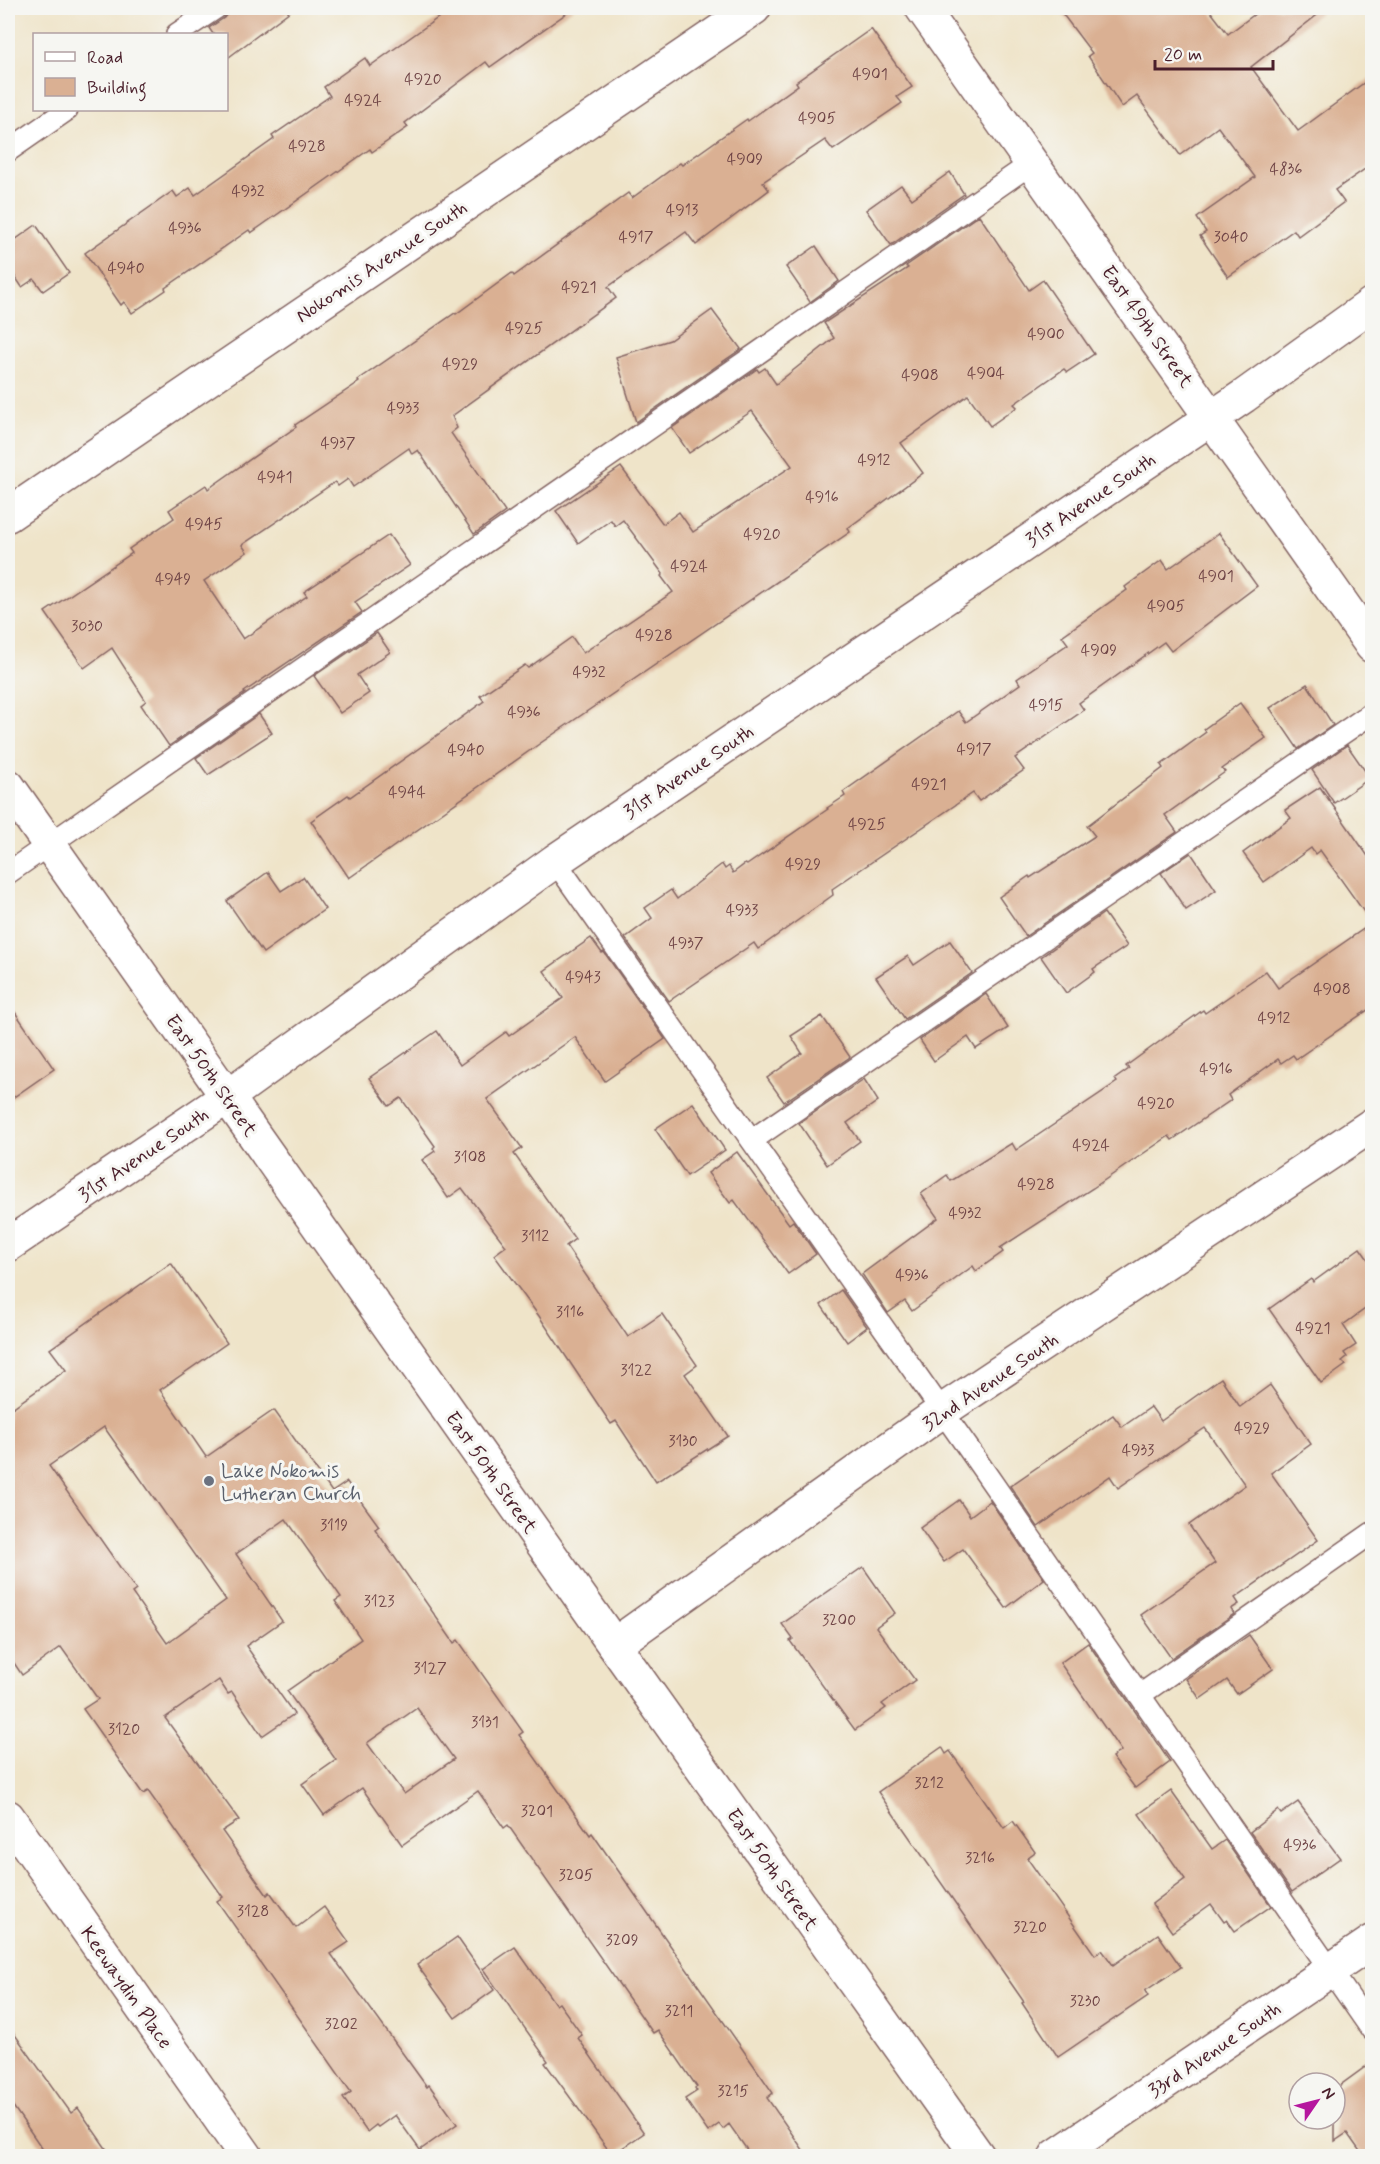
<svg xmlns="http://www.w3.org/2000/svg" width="1380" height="2164" viewBox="0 0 1380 2164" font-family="Mynerve,sans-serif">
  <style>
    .building { fill: #dab093; fill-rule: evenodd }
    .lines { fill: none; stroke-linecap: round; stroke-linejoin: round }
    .service-casing { stroke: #846462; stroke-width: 24 }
    .minor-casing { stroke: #846462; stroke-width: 36 }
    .tertiary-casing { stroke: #846462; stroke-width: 36 }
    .service { stroke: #fff; stroke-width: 21 }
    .minor { stroke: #fff; stroke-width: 33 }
    .tertiary { stroke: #fff; stroke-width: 33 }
    .worship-dot { fill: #6b7280; stroke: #f6f6f2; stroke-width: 2 }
    .labels { text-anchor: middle; stroke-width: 6; stroke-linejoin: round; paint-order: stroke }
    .number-label { font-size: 16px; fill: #6e4345 }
    .street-label { font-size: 20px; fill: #4a1f2b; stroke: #f6f6f2 }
    .worship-label { font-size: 20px; fill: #5b616d; stroke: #f6f6f2; text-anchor: start }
  </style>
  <rect width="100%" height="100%" fill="#f6f6f2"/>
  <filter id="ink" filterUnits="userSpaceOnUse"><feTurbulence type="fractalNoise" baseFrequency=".0167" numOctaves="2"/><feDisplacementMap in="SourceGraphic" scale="12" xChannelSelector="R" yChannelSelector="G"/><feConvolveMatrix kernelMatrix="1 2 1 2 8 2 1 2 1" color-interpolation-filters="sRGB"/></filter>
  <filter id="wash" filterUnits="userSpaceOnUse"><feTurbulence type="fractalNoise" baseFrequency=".008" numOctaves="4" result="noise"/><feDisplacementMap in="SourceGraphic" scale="24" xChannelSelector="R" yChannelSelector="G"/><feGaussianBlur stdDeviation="1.35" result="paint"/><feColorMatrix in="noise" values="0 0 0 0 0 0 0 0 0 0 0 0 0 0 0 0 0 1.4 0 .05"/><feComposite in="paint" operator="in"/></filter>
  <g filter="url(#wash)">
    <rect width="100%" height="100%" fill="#efe4c9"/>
    <g id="blocks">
      <!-- building -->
      <g class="building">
        <polygon points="232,8 294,8 229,57 226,53 226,34 213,34 209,28 224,18"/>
        <polygon points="452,8 574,8 490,67 486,62 405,123 408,127 372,152 370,149 251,233 249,230 165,288 166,290 132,313 124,302 121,305 85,253 173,191 177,197 190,188 195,195 274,139 272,136 330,96 324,87 365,58 370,66"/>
        <polygon points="1058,8 1208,8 1228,34 1263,8 1326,8 1251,67 1298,131 1372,77 1372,164 1335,190 1344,202 1298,236 1294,230 1228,277 1200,236 1206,232 1197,218 1255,177 1218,127 1180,155 1137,96 1122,107 1088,56 1092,53"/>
        <polygon points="871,29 912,87 897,97 902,103 833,150 825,140 763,182 769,190 696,245 686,232 608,287 616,298 452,416 457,428 451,433 505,512 474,534 418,450 412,454 409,448 353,487 348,479 338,486 335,482 242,545 247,552 204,581 243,639 307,596 304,592 389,535 410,565 355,602 362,612 244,692 245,693 169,746 141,705 146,701 112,648 84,668 45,612 132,553 129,549 174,518 169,510 206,485 208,489 296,427 295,425 359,382 358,380 455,313 456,314 512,273 514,276 628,193 632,198 680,163 682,165 747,119 748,121 798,85 796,82"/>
        <polygon points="950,172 964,194 891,245 866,210 901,185 912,199"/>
        <polygon points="979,215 1029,290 1043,280 1094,354 1067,372 1064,369 1014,404 1017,407 990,426 968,395 901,443 923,473 848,528 850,532 542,742 349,878 311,821 348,795 350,797 432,739 484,701 480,696 525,665 528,668 572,637 583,653 673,592 661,576 663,574 623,520 615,526 611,520 578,543 556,511 621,467 663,524 679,512 693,532 792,466 752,411 689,453 672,428 757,369 759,372 765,368 776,384 834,338 824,323 908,268 906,266"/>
        <polygon points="36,225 69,273 43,291 34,279 22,287 8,266 8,245"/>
        <polygon points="816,246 839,281 810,302 786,267"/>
        <polygon points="712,310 741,349 636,422 616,357 670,340"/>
        <polygon points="1219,533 1257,586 1171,651 1164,642 1079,703 1084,710 1015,758 1024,770 979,801 973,793 832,889 833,895 758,949 754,943 669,1001 625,938 652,918 645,908 671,890 677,899 722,864 725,869 729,866 733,873 745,864 747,865 828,809 827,808 845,796 843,792 958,711 966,722 1020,684 1017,679 1068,644 1062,636 1127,590 1125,587 1162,560 1168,569"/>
        <polygon points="377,633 390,652 357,675 369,693 340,713 314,676"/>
        <polygon points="1307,684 1333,725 1298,749 1270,708"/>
        <polygon points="1240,703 1266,738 1222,769 1225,772 1165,815 1177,832 1026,936 999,897 1029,876 1030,878 1095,836 1087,826 1163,768 1161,765 1206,732 1204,729"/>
        <polygon points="259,714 272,733 208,775 196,758"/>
        <polygon points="1347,745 1370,778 1334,803 1312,770"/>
        <polygon points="1320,787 1372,862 1372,1007 1296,1059 1293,1055 1281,1063 1278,1059 1228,1095 1231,1100 1172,1140 1169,1136 1093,1188 1000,1248 1003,1252 976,1271 973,1266 912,1311 905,1301 888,1313 862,1274 938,1218 921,1194 947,1175 951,1181 1012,1143 1016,1150 1117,1082 1115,1079 1129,1069 1126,1066 1203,1010 1205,1013 1266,971 1278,988 1372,923 1320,850 1315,854 1311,848 1264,882 1243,853 1291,818 1285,810"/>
        <polygon points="1191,853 1216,890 1186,910 1161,873"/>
        <polygon points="268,872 281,891 303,877 325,909 263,953 227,901"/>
        <polygon points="1104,913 1127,946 1093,969 1095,972 1066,993 1041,957"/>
        <polygon points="591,938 602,953 604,952 665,1039 605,1081 575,1037 487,1099 522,1148 514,1154 575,1239 566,1246 628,1337 662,1314 697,1365 685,1374 728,1436 656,1482 616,1421 611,1424 539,1316 494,1255 506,1246 462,1188 448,1198 422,1160 435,1151 433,1148 435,1146 401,1098 389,1106 369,1078 437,1031 460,1065 506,1032 509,1036 563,998 544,971"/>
        <polygon points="950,941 972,973 905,1019 876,977 908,956 914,965"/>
        <polygon points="986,994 1008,1028 976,1049 968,1037 934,1061 920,1040"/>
        <polygon points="8,1002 54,1069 8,1101"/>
        <polygon points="822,1016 850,1057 784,1102 767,1078 802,1053 791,1036"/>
        <polygon points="864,1079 878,1101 847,1123 860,1141 827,1165 799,1123"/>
        <polygon points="693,1103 725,1150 687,1176 655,1129"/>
        <polygon points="737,1152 789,1224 793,1221 816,1254 788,1274 734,1200 730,1203 708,1173"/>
        <polygon points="1360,1248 1372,1265 1372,1304 1343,1325 1356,1345 1344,1353 1347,1357 1342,1361 1346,1365 1321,1383 1269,1309 1311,1279 1313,1282"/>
        <path d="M171 1263 227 1343 160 1390 206 1457 274 1410 332 1492 347 1482 379 1526 375 1529 454 1643 458 1640 523 1732 519 1735 590 1835 592 1833 773 2093 767 2098 808 2157H752L729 2124 723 2129 719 2124 708 2132 685 2099 697 2091 695 2088 697 2087 658 2030 653 2033 508 1825 504 1828 478 1791 402 1845 362 1788 324 1815 302 1784 336 1760 287 1691 361 1639 335 1601 341 1597 286 1519 236 1554 282 1621 246 1646 294 1714 262 1736 232 1692 228 1694 219 1680 165 1718 239 1820 222 1831 267 1895 270 1892 296 1928 324 1907 349 1942 331 1954 427 2087 429 2085 457 2124 420 2150 395 2115 378 2127 376 2125 367 2132 343 2098 351 2092 217 1901 223 1897 148 1791 143 1794 83 1709 98 1699 61 1647 22 1675 8 1654V1411L66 1370 50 1349ZM104 1427 226 1600 167 1643 132 1593 136 1590 49 1466ZM417 1708 454 1759 404 1794 367 1743Z"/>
        <polygon points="841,1290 867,1327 847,1342 821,1305"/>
        <polygon points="1221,1378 1240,1407 1270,1385 1311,1444 1271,1473 1318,1540 1235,1598 1239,1604 1231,1609 1234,1614 1171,1658 1141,1615 1215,1563 1189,1525 1245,1485 1205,1428 1118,1488 1110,1476 1038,1527 1010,1486 1113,1415 1122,1427 1151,1407 1161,1421"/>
        <polygon points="959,1500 970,1516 990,1501 1044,1579 1006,1608 963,1549 944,1562 920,1528"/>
        <polygon points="863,1567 895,1613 876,1627 915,1680 882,1704 886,1708 855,1730 790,1641 793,1639 782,1624"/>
        <polygon points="1249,1635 1273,1669 1237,1694 1227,1680 1200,1699 1186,1679"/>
        <polygon points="1088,1643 1170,1762 1135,1788 1112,1757 1121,1751 1060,1663"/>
        <polygon points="942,1747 946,1754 950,1751 1004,1828 1013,1821 1035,1852 1027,1858 1095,1955 1102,1950 1113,1965 1158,1934 1181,1967 1145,1991 1148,1996 1058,2057 1022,2003 1024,2002 878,1792"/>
        <polygon points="1171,1791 1212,1849 1225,1840 1271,1906 1235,1931 1227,1920 1224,1922 1211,1904 1172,1932 1152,1904 1185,1879 1139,1814"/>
        <polygon points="1298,1802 1340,1858 1292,1892 1250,1832 1278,1810 1281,1814"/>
        <polygon points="457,1937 494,1990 455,2018 417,1965"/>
        <polygon points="515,1947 556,2005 559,2003 582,2035 578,2038 644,2133 612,2155 545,2063 548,2061 483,1969"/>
        <polygon points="8,2025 71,2113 78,2108 112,2157 48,2157 8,2099"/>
        <polygon points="1372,2062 1372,2157 1364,2157 1347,2133 1335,2141 1335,2089"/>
      </g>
    </g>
  </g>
  <g filter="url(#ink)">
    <use href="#blocks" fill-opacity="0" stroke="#846462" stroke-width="1.5"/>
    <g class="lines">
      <defs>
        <g id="service">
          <polyline points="177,34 216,8"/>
          <polyline points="8,151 67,110"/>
          <polyline points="555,861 973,1455 1372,2030"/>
          <polyline points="8,873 1032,163"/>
          <polyline points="752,1140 1372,713"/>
          <polyline points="1140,1695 1372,1533"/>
        </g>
        <g id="minor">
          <polyline points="922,8 1372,646"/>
          <polyline points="8,515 754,8"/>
          <polyline points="8,1245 227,1097 555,861 1244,396 1372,304"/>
          <polyline points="614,1645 942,1411 1372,1125"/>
          <polyline points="8,1817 246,2156"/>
          <polyline points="1056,2156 1372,1942"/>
        </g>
        <polyline id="tertiary" points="8,786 614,1645 978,2156"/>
      </defs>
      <!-- service casing -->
      <use href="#service" class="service-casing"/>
      <!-- minor casing -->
      <use href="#minor" class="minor-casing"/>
      <!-- tertiary casing -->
      <use href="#tertiary" class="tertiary-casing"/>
      <!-- service -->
      <use href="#service" class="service"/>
      <!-- minor -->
      <use href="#minor" class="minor"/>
      <!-- tertiary -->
      <use href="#tertiary" class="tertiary"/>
    </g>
  </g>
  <!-- markers -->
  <circle class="worship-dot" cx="209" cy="1481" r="6"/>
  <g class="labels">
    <!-- number labels -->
    <g class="number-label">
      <text x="870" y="79">4901</text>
      <text x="423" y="84">4920</text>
      <text x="363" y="105">4924</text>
      <text x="817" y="123">4905</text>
      <text x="307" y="151">4928</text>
      <text x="745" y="164">4909</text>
      <text x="1286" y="174">4836</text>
      <text x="248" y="196">4932</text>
      <text x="682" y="215">4913</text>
      <text x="185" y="233">4936</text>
      <text x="636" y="242">4917</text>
      <text x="1231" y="242">3040</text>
      <text x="126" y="273">4940</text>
      <text x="579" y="292">4921</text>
      <text x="524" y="333">4925</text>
      <text x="1046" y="339">4900</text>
      <text x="460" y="369">4929</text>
      <text x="986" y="378">4904</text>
      <text x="920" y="380">4908</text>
      <text x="403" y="413">4933</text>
      <text x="338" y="448">4937</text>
      <text x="874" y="465">4912</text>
      <text x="275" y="482">4941</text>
      <text x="822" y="502">4916</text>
      <text x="204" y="529">4945</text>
      <text x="762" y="539">4920</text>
      <text x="689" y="571">4924</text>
      <text x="1216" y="581">4901</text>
      <text x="173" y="584">4949</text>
      <text x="1166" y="611">4905</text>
      <text x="87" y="631">3030</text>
      <text x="654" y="640">4928</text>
      <text x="1099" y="655">4909</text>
      <text x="589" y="677">4932</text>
      <text x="1046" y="710">4915</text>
      <text x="524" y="717">4936</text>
      <text x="974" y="754">4917</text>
      <text x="466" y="755">4940</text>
      <text x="929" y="789">4921</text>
      <text x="407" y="797">4944</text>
      <text x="867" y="829">4925</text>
      <text x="803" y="869">4929</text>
      <text x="742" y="915">4933</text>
      <text x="686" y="948">4937</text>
      <text x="583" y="982">4943</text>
      <text x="1332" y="994">4908</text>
      <text x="1274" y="1023">4912</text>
      <text x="1216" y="1074">4916</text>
      <text x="1156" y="1108">4920</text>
      <text x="1091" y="1150">4924</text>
      <text x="470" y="1162">3108</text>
      <text x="1036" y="1189">4928</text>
      <text x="965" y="1218">4932</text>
      <text x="535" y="1241">3112</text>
      <text x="912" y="1280">4936</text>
      <text x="570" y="1317">3116</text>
      <text x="1313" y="1333">4921</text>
      <text x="636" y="1375">3122</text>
      <text x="1252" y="1433">4929</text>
      <text x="683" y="1446">3130</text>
      <text x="1138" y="1455">4933</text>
      <text x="334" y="1530">3119</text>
      <text x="379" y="1606">3123</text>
      <text x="839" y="1625">3200</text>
      <text x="430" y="1673">3127</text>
      <text x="485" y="1727">3131</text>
      <text x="124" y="1734">3120</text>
      <text x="929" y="1788">3212</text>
      <text x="537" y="1816">3201</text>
      <text x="1300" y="1850">4936</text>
      <text x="980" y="1863">3216</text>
      <text x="576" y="1880">3205</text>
      <text x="253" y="1916">3128</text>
      <text x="1030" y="1932">3220</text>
      <text x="622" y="1945">3209</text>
      <text x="1085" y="2006">3230</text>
      <text x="679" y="2016">3211</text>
      <text x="341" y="2029">3202</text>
      <text x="733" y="2096">3215</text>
    </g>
    <!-- street labels -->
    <g class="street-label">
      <text transform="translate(381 261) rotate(-34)" y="7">Nokomis Avenue South</text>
      <text transform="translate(1148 326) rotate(55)" y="7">East 49th Street</text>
      <text transform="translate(1090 499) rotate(-34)" y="7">31st Avenue South</text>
      <text transform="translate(688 771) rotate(-34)" y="7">31st Avenue South</text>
      <text transform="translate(212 1075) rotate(55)" y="7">East 50th Street</text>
      <text transform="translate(143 1154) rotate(-34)" y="7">31st Avenue South</text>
      <text transform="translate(990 1381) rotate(-34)" y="7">32nd Avenue South</text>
      <text transform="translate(492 1472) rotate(55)" y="7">East 50th Street</text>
      <text transform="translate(773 1869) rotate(55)" y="7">East 50th Street</text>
      <text transform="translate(127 1987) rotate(55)" y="7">Keewaydin Place</text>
      <text transform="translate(1214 2049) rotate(-34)" y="7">33rd Avenue South</text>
    </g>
    <!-- worship labels -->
    <g class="worship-label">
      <text x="221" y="1477">Lake Nokomis<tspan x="221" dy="23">Lutheran Church</tspan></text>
    </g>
  </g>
  <!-- margin -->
  <rect width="1380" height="2164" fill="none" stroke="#f6f6f2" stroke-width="30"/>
  <!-- legend -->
  <rect x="33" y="33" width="195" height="78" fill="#f6f6f2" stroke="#b1a0a2" stroke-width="1.5"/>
  <rect x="45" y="52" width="30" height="9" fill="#ffffff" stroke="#b1a0a2" stroke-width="1.5"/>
  <text x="87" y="63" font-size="18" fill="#4a1f2b">Road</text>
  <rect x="45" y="78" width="30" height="18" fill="#dab093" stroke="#b1a0a2" stroke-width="1.5"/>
  <text x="87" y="93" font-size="18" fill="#4a1f2b">Building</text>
  <!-- north arrow -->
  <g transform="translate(1317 2101) rotate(55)"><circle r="28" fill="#f6f6f2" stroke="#b1a0a2" stroke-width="1.5"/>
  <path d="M0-4.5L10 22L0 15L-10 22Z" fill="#b5179e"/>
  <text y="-9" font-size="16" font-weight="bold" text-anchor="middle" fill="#4a1f2b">N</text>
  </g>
  <!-- scale -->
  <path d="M1155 60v9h118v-9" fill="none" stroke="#4a1f2b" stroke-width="3"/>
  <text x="1164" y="60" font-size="18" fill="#4a1f2b" stroke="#f6f6f2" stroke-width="4.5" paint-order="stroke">20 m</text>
</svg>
